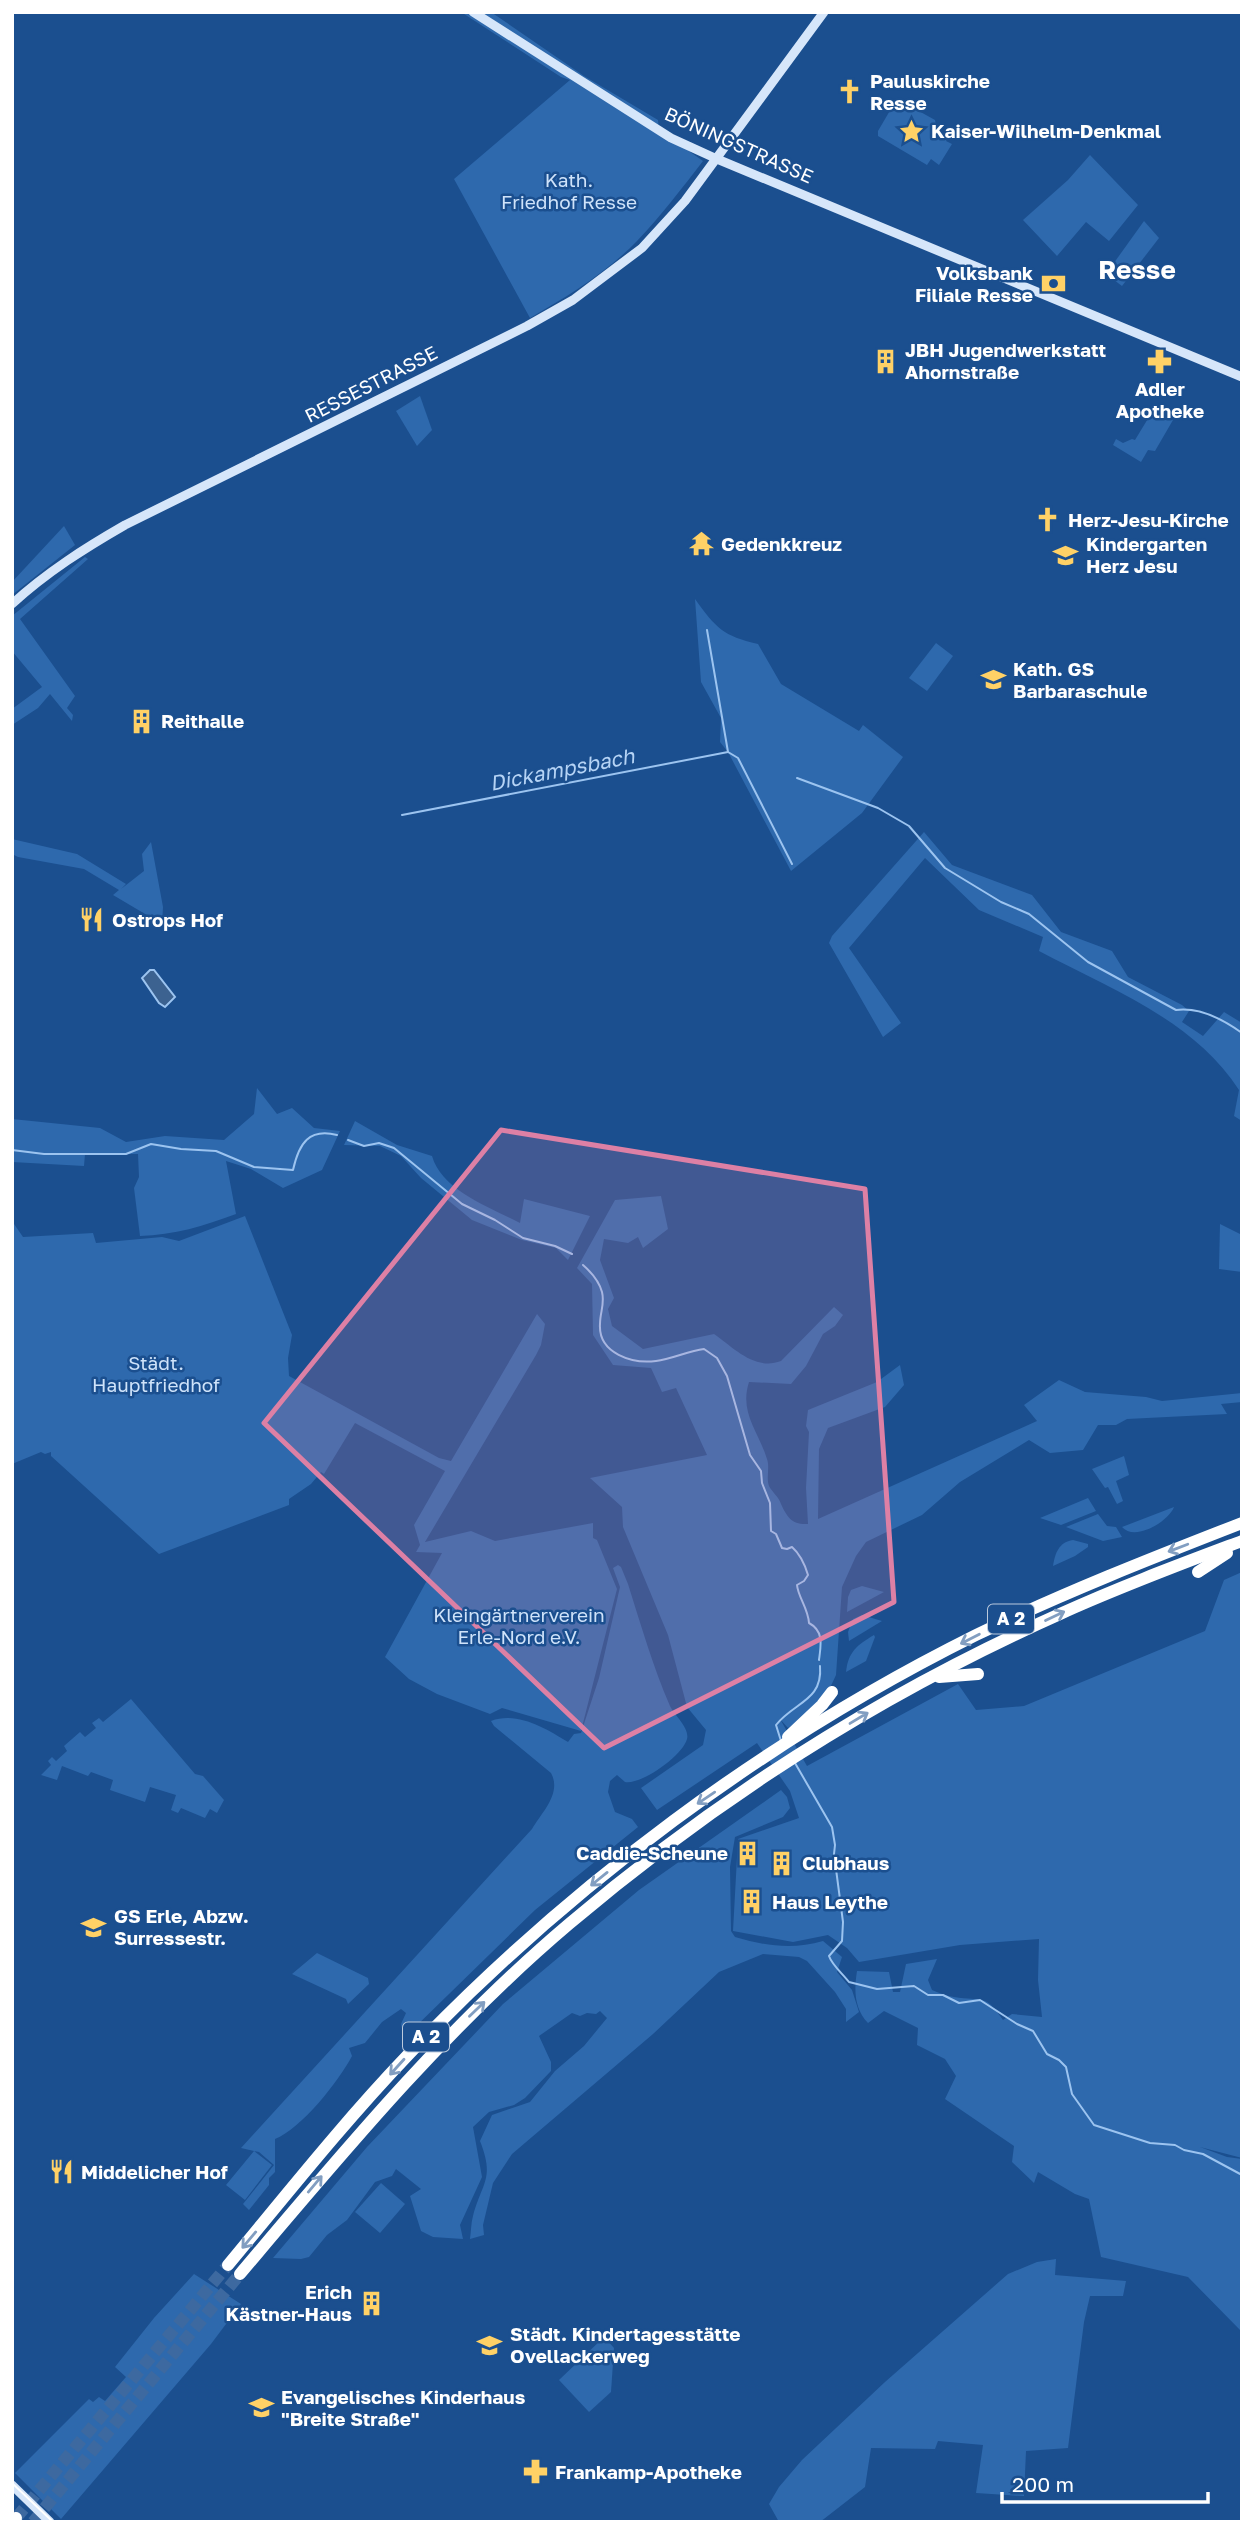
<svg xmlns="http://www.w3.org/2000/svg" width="1254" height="2534" viewBox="0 0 1254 2534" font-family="'Golos Text',sans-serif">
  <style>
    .green { fill: #2e69ad }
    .water { fill: #3c6290; stroke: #9cc4f0; stroke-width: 2 }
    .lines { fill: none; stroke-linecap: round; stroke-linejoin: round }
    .stream { stroke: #9cc4f0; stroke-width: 2 }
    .highway-tunnel { stroke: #3d69a0; stroke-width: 12; stroke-dasharray: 12 6; stroke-linecap: butt }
    .secondary { stroke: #d6e6fa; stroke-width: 9 }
    .highway { stroke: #fff; stroke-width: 12 }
    .tram { stroke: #fff; stroke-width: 2 }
    .oneway { stroke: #829ec1 }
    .marked { fill: #dd80a5; fill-opacity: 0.2; stroke: #dd80a5; stroke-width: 5; stroke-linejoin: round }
    .labels { text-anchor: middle; stroke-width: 5; stroke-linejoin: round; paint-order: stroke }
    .shield { fill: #1b4f8f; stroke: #bbcadd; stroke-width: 2 }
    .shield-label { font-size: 18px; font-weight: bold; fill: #fff }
    .poi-label { font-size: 19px; font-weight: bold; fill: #fff; stroke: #1b4f8f; text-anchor: start }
    .street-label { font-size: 19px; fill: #fff; stroke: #1b4f8f }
    .park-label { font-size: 19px; fill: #cfe3fa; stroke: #1b4f8f }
    .water-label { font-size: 21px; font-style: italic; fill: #b5d3f5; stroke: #1b4f8f }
    .district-label { font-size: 26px; font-weight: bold; fill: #fff; stroke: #1b4f8f }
  </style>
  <rect width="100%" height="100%" fill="#1b4f8f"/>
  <!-- green -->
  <g class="green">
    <path d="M461 12H491L584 76 658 120 659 130 703 161C682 188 661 216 637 241 606 273 568 296 530 318L454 179 570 80 561 77Z"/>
    <polygon points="899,100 935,120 937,130 948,137 946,141 952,144 939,165 931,159 927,165 878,136 878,131 895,102"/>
    <polygon points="1090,155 1138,205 1109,241 1086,222 1057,256 1023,220 1068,180"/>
    <polygon points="1144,221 1159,238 1122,286 1106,274"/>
    <polygon points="420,396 432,430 417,446 396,411"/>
    <polygon points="1152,412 1164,419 1167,415 1173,420 1155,451 1148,450 1141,462 1113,445 1116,439 1123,443 1132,439 1135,440"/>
    <polygon points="64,526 75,545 12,595 12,582"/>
    <polygon points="85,557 88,559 20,619 75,696 67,708 73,715 72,721 50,694 38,708 12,725 12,709 42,687 12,651 12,616"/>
    <path d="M695 599C716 628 723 636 758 644L781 684 859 731 863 725 903 757 862 813 791 871 728 752 720 742 721 718 701 682Z"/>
    <polygon points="936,643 953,656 927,691 909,678"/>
    <path d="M924 832 952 865 1032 895 1061 932 1112 951 1128 977 1182 1005 1189 1011 1182 1022 1203 1036 1224 1012 1242 1023V1121L1234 1116 1239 1090C1194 1020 1109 988 1039 951L1043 937 979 910 925 858 849 948 901 1023 883 1037 829 943 832 936Z"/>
    <polygon points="12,839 77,854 126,884 121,889 144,871 142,854 151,842 163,907 162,924 113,895 119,890 84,869 18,857 12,854"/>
    <path d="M257 1088 277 1114 292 1108 314 1128 340 1131 322 1170 283 1188 251 1169 226 1161 236 1214C204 1226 174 1235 140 1236L134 1188 139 1177 138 1154H85L84 1166 12 1162V1119L100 1128 126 1142 165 1136 224 1140 254 1114Z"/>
    <path d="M355 1121 397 1145 432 1156C442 1191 490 1207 520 1223L524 1199 590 1216 568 1260 556 1248 522 1240 472 1220 421 1178 401 1156 380 1146 344 1145Z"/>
    <path d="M661 1196 668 1229 643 1248 638 1237 628 1243 604 1239 600 1260 614 1298 608 1309 612 1326 643 1349 714 1334C734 1348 755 1371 781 1361L834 1307 843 1315 835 1326 823 1334 806 1366 791 1384 749 1382C739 1413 759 1432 767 1459 770 1467 766 1478 769 1486 772 1492 779 1497 781 1504 787 1517 792 1525 808 1524L806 1488 809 1432 806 1426 808 1410 877 1382 900 1365 904 1385 885 1407 828 1428 819 1449 818 1519 1037 1421 1024 1405 1059 1380 1085 1392 1146 1397 1162 1401 1242 1393V1402L1221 1404 1227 1414 1127 1419 1116 1425H1098L1083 1450 1050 1453 1029 1440 960 1482 922 1515 866 1542 856 1556 842 1587 836 1675 829 1690 802 1719 788 1728 780 1719 807 1766 958 1684 976 1710 1024 1706 1205 1631 1224 1580 1242 1572V2158L1200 2147 1227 2157 1242 2159V2332L1188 2277 1101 2257 1089 2199 1075 2194 1038 2172 1034 2183 1012 2162 1014 2146 945 2099 956 2076 945 2059 917 2045 918 2028 884 2011 868 2023C854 2008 854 1990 857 1971L889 1972 893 1992H900L906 1964 937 1959 928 1980 932 1990C939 1993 947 1996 954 1997 982 2002 984 1992 1003 2020L1012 2014 1042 2017 1038 1980 1039 1939 960 1945 859 1962 847 1948 828 1935 793 1942 733 1931 738 1839 799 1818 790 1791 757 1743 657 1810 641 1788 703 1745 706 1730 687 1707 668 1635 623 1527 622 1507 590 1478 707 1455 676 1388 662 1392 651 1368 613 1365 593 1335 592 1284 577 1268 615 1200Z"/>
    <polygon points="245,1216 292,1335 288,1358 289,1376 439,1458 451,1461 537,1314 545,1324 541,1345 536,1355 425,1542 471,1531 495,1541 593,1523 593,1538 597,1540 617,1589 581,1731 502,1708 490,1714 437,1694 409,1679 385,1657 442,1553 416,1552 420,1545 414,1525 445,1471 355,1423 324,1474 321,1472 311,1484 289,1499 289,1505 159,1554 51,1456 51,1452 45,1454 41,1452 12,1464 12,1221 23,1237 93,1233 96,1243 162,1237 179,1241"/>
    <polygon points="1220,1224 1242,1235 1242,1272 1219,1269"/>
    <polygon points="1124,1456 1129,1475 1116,1481 1123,1501 1117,1504 1108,1487 1105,1488 1092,1469"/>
    <polygon points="1088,1498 1096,1511 1061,1525 1040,1518"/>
    <path d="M1174 1507C1169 1521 1135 1542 1122 1527Z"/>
    <polygon points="1098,1514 1107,1526 1116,1527 1122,1537 1103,1541 1066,1527"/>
    <path d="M1073 1540 1088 1544V1547L1075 1556 1053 1566C1055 1553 1059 1542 1073 1540Z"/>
    <path d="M618 1565 621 1567 628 1584C641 1625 653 1667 670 1706 674 1715 690 1728 687 1739 683 1755 642 1785 625 1782L617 1775 610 1781 608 1792 615 1812 632 1819 638 1827 535 1910 408 2034 403 2033 401 2024 406 2013 401 2009 382 2022 365 2043 349 2048 352 2056C339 2081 301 2129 275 2139V2172L269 2178V2185L249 2210 243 2204 274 2165 259 2152 254 2151 272 2165 245 2200 226 2185 254 2151 241 2148 532 1829C542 1812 562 1793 551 1773L494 1726 491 1721C518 1711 546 1729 568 1742L574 1734 581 1733 599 1678 620 1587 613 1568Z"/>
    <polygon points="862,1586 884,1592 847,1612 848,1597 851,1590"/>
    <polygon points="862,1615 882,1621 849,1641 848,1632 853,1619"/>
    <path d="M874 1635 875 1637 866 1661 846 1672C848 1652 857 1645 874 1635Z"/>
    <polygon points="131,1699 195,1774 203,1776 224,1800 217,1813 210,1809 205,1818 181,1808 178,1813 171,1810 176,1795 150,1787 145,1802 110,1790 113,1780 91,1772 88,1776 62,1766 57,1780 41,1775 51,1765 48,1761 52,1757 56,1761 67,1751 64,1746 80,1732 85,1737 96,1728 92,1723 99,1718 103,1722"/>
    <path d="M781 1790 787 1797 790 1808 783 1817 735 1837 730 1867 731 1931 735 1937C765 1946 793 1950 823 1941L842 1957 837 1972 852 1990 859 2012 846 2022V2009L835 1992 807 1961 799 1957 763 1954 719 1972 653 2034 512 2154 493 2183 483 2225 484 2235 470 2239C471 2232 471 2223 473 2216 482 2182 495 2179 480 2141L492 2115 530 2102 555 2071 584 2046 607 2018 600 2011 596 2014 587 2013 580 2016 572 2013 539 2036 551 2062V2071L525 2098 514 2105 489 2112 473 2127 482 2177 460 2225 463 2239 433 2237 421 2231 410 2196 421 2189 396 2169 392 2176 375 2182 347 2220 327 2235 309 2257 301 2259 273 2258 367 2147 503 2004 639 1890Z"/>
    <polygon points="317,1953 368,1978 369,1984 348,2004 346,1999 292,1974"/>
    <polygon points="381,2183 405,2204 380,2233 355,2212"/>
    <polygon points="1056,2259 1055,2275 1126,2281 1123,2296 1090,2296 1084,2322 1068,2448 1026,2451 1024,2496 976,2493 983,2445 938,2441 935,2449 871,2448 865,2487 820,2522 779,2522 769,2504 779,2487 802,2460 885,2382 1008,2274 1037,2262"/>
    <polygon points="194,2274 241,2304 211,2344 61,2519 15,2473 89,2399 93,2402 99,2397 105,2401 126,2377 115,2367 154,2318"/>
    <polygon points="602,2339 607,2340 614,2348 611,2392 589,2412 559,2380"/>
  </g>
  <!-- water -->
  <polygon class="water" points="150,970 154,970 175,997 165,1007 159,1003 142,978"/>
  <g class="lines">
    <!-- stream -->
    <g class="stream">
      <polyline points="707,630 728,752 738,758 792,864"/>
      <path d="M797 778 878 808 909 826 945 868 1001 902 1029 914 1088 962 1176 1010C1199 1007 1224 1020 1242 1033"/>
      <polyline points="402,815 728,752"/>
      <polyline points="348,1140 364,1146 379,1143 394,1148 462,1204 495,1220 523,1238 555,1246 572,1254"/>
      <path d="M12 1150 44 1154H126L151 1144 181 1149 216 1151 254 1167 293 1170C299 1143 309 1128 337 1135"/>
      <path d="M583 1265C591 1272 599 1281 602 1292 605 1304 600 1312 600 1324 598 1354 633 1364 656 1361 672 1359 688 1351 704 1349L717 1358 727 1376 750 1455 761 1471 762 1483 770 1503 771 1531 776 1534 782 1548 787 1549 792 1547C800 1554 805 1565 808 1575L804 1581 797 1585C798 1597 808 1608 809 1623 824 1631 821 1645 819 1660"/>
      <path d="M781 1741 776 1725C794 1702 823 1701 820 1666"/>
      <path d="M795 1763 832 1827 835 1845 834 1854 843 1922 842 1941 829 1956C832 1965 842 1973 849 1982L877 1989 914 1986 928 1995H943L959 2003 980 2000 1017 2024 1033 2031 1047 2054 1059 2060 1066 2067 1072 2094 1094 2125 1150 2143 1175 2145 1184 2150 1203 2154 1242 2175"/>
    </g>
    <!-- highway-tunnel -->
    <g class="highway-tunnel">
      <polyline points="16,2518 228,2265"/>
      <polyline points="33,2522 240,2274"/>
    </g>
    <!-- secondary -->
    <g class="secondary">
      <polyline points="473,12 671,138 717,159 1242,377"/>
      <path d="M12 604C47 572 85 548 125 525L527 326 573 300 642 248 685 201 824 12"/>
      <polyline points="12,2485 50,2522"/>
    </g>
    <!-- highway -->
    <g class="highway">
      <polyline points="1198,1572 1227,1553"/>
      <polyline points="939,1677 978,1674"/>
      <polyline points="788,1737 822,1705 832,1692"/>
      <path d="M228 2265C287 2194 344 2122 407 2056 570 1885 765 1740 976 1635 1063 1593 1152 1558 1242 1523"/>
      <path d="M240 2274C344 2151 446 2028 569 1924 716 1799 883 1693 1060 1614 1119 1587 1181 1564 1242 1541"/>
      <polyline points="13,2522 16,2518"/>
    </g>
    <!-- tram -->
    <polyline class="tram" points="12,2483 53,2522"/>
  </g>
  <!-- one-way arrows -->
  <defs><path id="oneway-shaft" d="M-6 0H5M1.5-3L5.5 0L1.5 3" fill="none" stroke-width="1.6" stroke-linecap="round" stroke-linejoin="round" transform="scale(1.75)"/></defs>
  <g class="oneway">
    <use href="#oneway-shaft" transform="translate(1178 1548) rotate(159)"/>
    <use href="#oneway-shaft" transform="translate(1055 1616) rotate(-25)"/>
    <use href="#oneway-shaft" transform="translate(970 1639) rotate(153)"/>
    <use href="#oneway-shaft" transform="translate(859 1718) rotate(-31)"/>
    <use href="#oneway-shaft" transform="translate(706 1798) rotate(146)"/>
    <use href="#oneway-shaft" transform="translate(599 1879) rotate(141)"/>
    <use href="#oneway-shaft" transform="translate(477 2009) rotate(-44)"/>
    <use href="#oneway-shaft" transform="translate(397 2067) rotate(132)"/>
    <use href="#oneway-shaft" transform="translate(315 2184) rotate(-50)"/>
    <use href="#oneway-shaft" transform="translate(249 2240) rotate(130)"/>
  </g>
  <!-- marked area -->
  <path class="marked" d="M501 1130 865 1189 894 1602 604 1748 264 1423Z"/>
  <!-- icons -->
  <defs>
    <symbol id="church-bare" viewBox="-9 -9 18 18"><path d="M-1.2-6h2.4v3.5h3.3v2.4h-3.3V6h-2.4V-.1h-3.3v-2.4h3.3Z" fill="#ffd166" stroke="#1b4f8f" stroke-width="2.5" paint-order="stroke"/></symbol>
    <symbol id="sight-bare" viewBox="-9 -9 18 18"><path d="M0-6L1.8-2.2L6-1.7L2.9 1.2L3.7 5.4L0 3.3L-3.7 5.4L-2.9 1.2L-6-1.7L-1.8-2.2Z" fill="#ffd166" stroke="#1b4f8f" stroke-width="2.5" paint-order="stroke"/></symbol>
    <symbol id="bank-bare" viewBox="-9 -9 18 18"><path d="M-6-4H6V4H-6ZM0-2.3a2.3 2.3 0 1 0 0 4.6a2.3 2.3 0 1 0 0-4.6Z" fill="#ffd166" stroke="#1b4f8f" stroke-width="2.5" paint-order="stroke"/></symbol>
    <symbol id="building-bare" viewBox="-9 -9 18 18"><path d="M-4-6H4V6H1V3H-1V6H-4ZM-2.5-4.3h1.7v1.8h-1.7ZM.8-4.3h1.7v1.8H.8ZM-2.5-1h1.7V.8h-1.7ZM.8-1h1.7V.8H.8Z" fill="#ffd166" stroke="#1b4f8f" stroke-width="2.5" paint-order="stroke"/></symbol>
    <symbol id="pharmacy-bare" viewBox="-9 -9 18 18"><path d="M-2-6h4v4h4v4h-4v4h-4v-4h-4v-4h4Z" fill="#ffd166" stroke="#1b4f8f" stroke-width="2.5" paint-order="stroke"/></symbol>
    <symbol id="temple-bare" viewBox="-9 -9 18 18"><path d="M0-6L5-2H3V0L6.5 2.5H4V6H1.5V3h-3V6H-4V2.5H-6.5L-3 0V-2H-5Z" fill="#ffd166" stroke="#1b4f8f" stroke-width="2.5" paint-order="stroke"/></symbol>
    <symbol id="school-bare" viewBox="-9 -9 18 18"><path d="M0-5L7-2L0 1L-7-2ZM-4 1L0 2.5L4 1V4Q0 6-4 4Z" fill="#ffd166" stroke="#1b4f8f" stroke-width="2.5" paint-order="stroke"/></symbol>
    <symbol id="restaurant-bare" viewBox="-9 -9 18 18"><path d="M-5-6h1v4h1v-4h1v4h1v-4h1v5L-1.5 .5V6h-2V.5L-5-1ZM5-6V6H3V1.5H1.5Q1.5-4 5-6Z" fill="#ffd166" stroke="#1b4f8f" stroke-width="2.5" paint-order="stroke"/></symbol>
  </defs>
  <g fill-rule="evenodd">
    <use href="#church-bare" x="832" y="74" width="35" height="35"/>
    <use href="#sight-bare" x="894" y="114" width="35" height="35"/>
    <use href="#bank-bare" x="1036" y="266" width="35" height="35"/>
    <use href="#building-bare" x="868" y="344" width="35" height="35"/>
    <use href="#pharmacy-bare" x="1142" y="344" width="35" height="35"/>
    <use href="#church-bare" x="1030" y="502" width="35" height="35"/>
    <use href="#temple-bare" x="684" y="526" width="35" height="35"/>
    <use href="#school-bare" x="1048" y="538" width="35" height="35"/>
    <use href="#school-bare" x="976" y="662" width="35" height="35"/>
    <use href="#building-bare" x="124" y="704" width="35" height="35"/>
    <use href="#restaurant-bare" x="74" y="902" width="35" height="35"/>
    <use href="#building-bare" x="730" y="1836" width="35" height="35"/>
    <use href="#building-bare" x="764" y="1846" width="35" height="35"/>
    <use href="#building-bare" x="734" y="1884" width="35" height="35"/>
    <use href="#school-bare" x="76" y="1910" width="35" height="35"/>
    <use href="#restaurant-bare" x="44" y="2154" width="35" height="35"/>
    <use href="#building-bare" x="354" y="2286" width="35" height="35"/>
    <use href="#school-bare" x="472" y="2328" width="35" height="35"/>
    <use href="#school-bare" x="244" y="2390" width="35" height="35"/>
    <use href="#pharmacy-bare" x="518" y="2454" width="35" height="35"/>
  </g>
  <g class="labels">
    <!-- shield labels -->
    <g class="shield">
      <rect x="988" y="1604.5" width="46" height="29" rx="5"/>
      <rect x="403" y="2022.5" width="46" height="29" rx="5"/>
    </g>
    <g class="shield-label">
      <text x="1011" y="1625">A 2</text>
      <text x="426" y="2043">A 2</text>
    </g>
    <!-- poi labels -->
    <g class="poi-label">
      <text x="870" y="88">Pauluskirche<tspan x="870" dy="22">Resse</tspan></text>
      <text x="931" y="138">Kaiser-Wilhelm-Denkmal</text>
      <text x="1033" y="280" text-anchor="end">Volksbank<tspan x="1033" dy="22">Filiale Resse</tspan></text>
      <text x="905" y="357">JBH Jugendwerkstatt<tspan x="905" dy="22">Ahornstraße</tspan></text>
      <text x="1160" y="396" text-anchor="middle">Adler<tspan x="1160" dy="22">Apotheke</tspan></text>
      <text x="1068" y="527">Herz-Jesu-Kirche</text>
      <text x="721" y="551">Gedenkkreuz</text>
      <text x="1086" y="551">Kindergarten<tspan x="1086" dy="22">Herz Jesu</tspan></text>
      <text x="1013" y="676">Kath. GS<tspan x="1013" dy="22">Barbaraschule</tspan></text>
      <text x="161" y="728">Reithalle</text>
      <text x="112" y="927">Ostrops Hof</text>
      <text x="728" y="1860" text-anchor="end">Caddie-Scheune</text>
      <text x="802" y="1870">Clubhaus</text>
      <text x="772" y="1909">Haus Leythe</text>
      <text x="114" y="1923">GS Erle, Abzw.<tspan x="114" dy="22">Surressestr.</tspan></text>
      <text x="81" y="2179">Middelicher Hof</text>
      <text x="352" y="2299" text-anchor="end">Erich<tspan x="352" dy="22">Kästner-Haus</tspan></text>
      <text x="510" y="2341">Städt. Kindertagesstätte<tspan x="510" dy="22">Ovellackerweg</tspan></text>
      <text x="281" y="2404">Evangelisches Kinderhaus<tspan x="281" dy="22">"Breite Straße"</tspan></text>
      <text x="555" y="2479">Frankamp-Apotheke</text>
    </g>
    <!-- street labels -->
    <g class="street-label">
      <text transform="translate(739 145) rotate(24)" y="7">BÖNINGSTRASSE</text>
      <text transform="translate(371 384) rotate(-27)" y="7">RESSESTRASSE</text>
    </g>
    <!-- park labels -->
    <g class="park-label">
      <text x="569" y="187">Kath.<tspan x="569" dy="22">Friedhof Resse</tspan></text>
      <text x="156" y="1370">Städt.<tspan x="156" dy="22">Hauptfriedhof</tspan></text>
      <text x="519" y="1622">Kleingärtnerverein<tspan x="519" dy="22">Erle-Nord e.V.</tspan></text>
    </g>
    <!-- water labels -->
    <g class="water-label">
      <text transform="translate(562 770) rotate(-11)" y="7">Dickampsbach</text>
    </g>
    <!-- district labels -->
    <g class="district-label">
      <text x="1137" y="279">Resse</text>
    </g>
  </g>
  <!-- border -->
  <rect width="1254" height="2534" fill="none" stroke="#ffffff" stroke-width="28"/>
  <!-- scale -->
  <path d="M1002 2492v10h206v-10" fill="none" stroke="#ffffff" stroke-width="3.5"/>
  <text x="1012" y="2492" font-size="21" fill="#ffffff" stroke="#1b4f8f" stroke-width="5" paint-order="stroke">200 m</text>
</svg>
